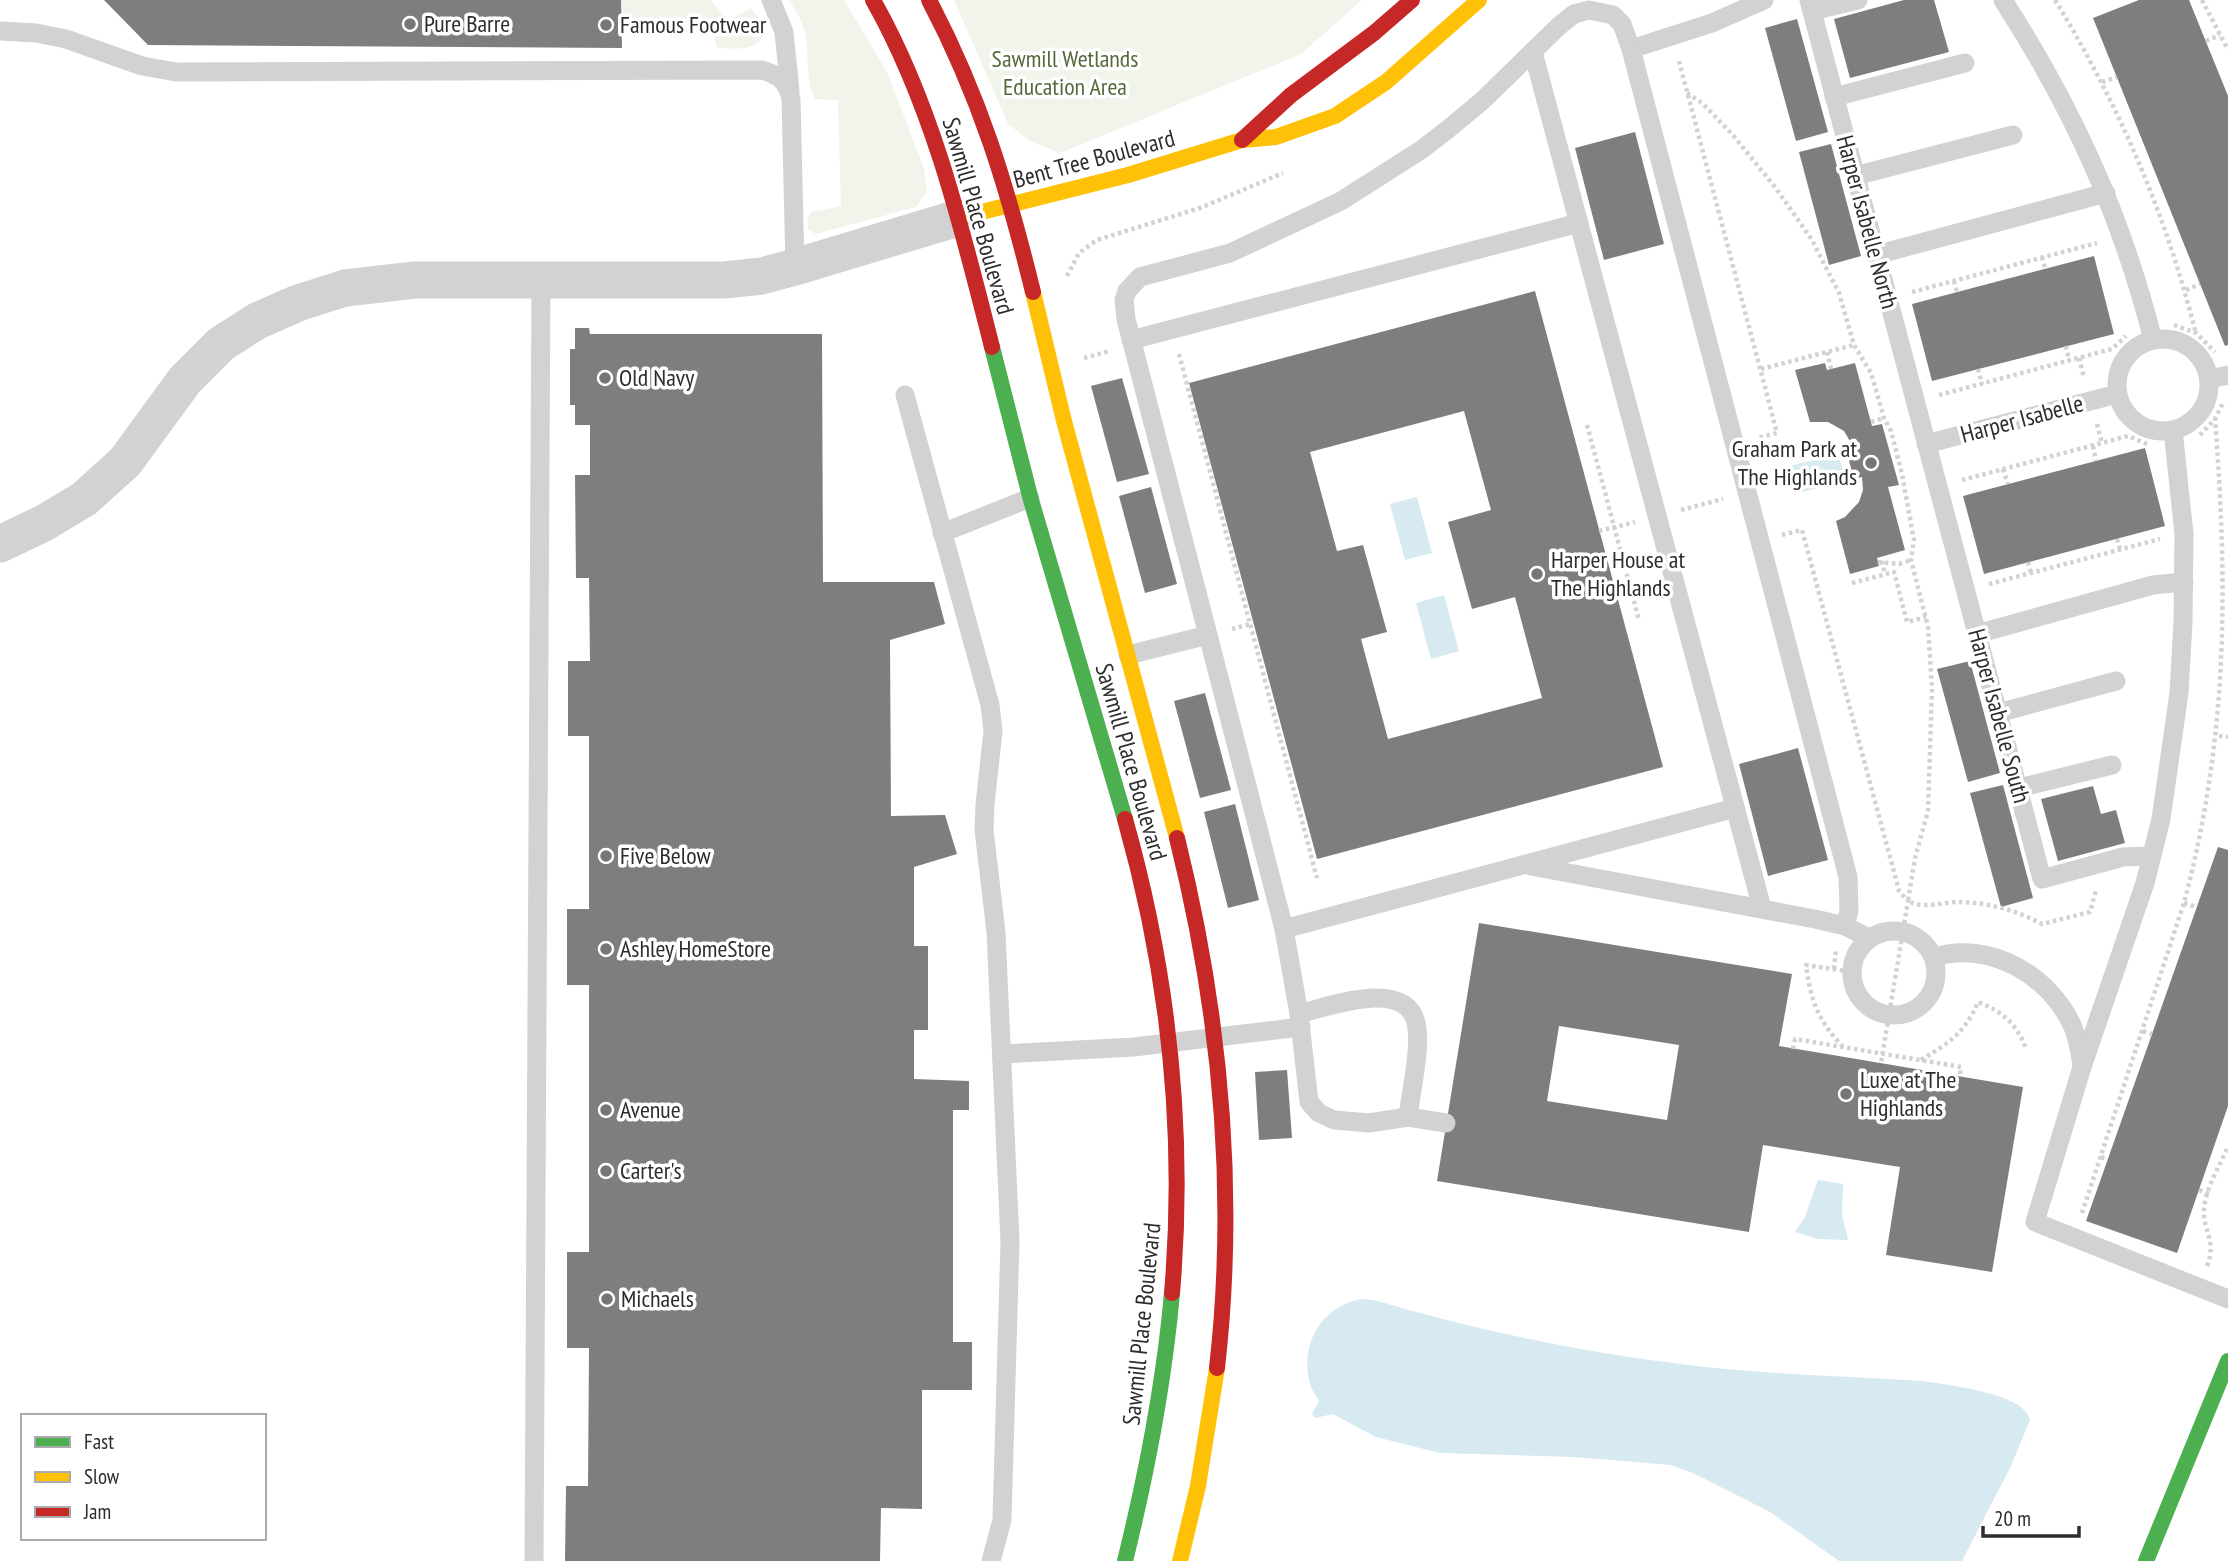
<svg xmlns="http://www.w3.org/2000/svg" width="2228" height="1561" viewBox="0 0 2228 1561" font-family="'PT Sans Narrow',sans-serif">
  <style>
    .green { fill: #f1f4eb }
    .water { fill: #d7e9f1 }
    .building { fill: #7e7e7e; fill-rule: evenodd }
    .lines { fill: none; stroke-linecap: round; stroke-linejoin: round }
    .path { stroke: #d2d2d2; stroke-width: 4.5; stroke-dasharray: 3.5 3.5; stroke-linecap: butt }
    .lane { stroke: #d2d2d2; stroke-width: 19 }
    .street { stroke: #d2d2d2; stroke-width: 37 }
    .fast { stroke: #4caf50; stroke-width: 16 }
    .slow { stroke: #ffc107; stroke-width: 16 }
    .jam { stroke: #c62828; stroke-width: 16 }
    .poi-dot { fill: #767676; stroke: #fff; stroke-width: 2.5 }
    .labels { text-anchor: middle; stroke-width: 7; stroke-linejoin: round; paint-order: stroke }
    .poi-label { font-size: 24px; fill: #2d2d2d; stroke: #fff; text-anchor: start }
    .park-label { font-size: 24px; fill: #54693a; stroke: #fff }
    .street-label { font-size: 24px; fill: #2d2d2d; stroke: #fff }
  </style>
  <rect width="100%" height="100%" fill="#fff"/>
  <!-- green -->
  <g class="green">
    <path d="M621 0H711L728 21 751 8 760 19 765 33C756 53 737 48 717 48L709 18 621 22Z"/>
    <path d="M789 0H844L888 74 924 169 927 192 916 207 816 234 808 229 807 220 811 212 841 206 838 100 815 99C804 80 811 48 803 26 800 17 794 8 789 0Z"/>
    <polygon points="954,0 1362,0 1301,54 1060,153 1030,141 1008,124"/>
  </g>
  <!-- water -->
  <g class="water">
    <path d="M1835 455C1842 460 1845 473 1842 481L1803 492 1796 491 1790 471 1793 465Z"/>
    <polygon points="1417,497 1432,553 1405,560 1390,504"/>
    <polygon points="1444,595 1459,651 1431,659 1416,603"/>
    <polygon points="1818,1180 1843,1184 1842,1214 1848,1240 1818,1239 1795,1232 1805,1217"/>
    <path d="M1362 1299 1374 1300C1488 1334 1607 1357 1725 1369 1791 1375 1857 1377 1923 1381 1946 1385 2026 1393 2030 1420L2010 1468 1962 1561H1839L1770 1512 1693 1473 1671 1465 1574 1457 1440 1453 1376 1437 1333 1414 1315 1418 1312 1414 1319 1401C1316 1396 1313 1392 1311 1387 1298 1347 1320 1306 1362 1299Z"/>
  </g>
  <!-- building -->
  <g class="building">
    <polygon points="104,0 621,0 622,48 148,45"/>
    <polygon points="1904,0 1934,0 1949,52 1850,78 1834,19"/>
    <polygon points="2139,0 2189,0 2228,96 2228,345 2225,346 2093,18"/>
    <polygon points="1797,19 1828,132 1796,141 1765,28"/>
    <polygon points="1635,132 1664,244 1604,260 1575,148"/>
    <polygon points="1831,144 1861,256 1829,265 1799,152"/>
    <polygon points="2094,256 2114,334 1932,381 1912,304"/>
    <path d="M1535 291 1663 767 1317 859 1189 383ZM1464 411 1491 510 1448 522 1472 609 1515 597 1542 698 1388 739 1361 639 1387 632 1363 545 1337 551 1310 452Z"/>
    <polygon points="575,328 589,328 590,334 822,334 823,582 934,582 945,624 890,640 891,816 945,815 957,854 914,867 914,946 928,946 928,1030 914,1030 914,1079 969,1081 969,1110 953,1110 953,1342 972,1342 972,1390 922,1390 922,1509 881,1508 880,1561 565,1561 566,1486 588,1486 589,1348 567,1348 567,1252 589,1252 589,985 567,985 567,909 589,909 589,736 568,736 568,661 590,661 589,578 576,578 575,475 590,475 590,425 575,425 575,405 570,405 570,349 575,349"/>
    <polygon points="1825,363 1827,370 1855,363 1872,426 1882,424 1899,485 1888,487 1905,550 1877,558 1879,566 1850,574 1836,521 1845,517 1859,502 1863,490 1862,477 1854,479 1846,450 1854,448 1844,431 1828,422 1810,422 1795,370"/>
    <polygon points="1122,378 1149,474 1117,482 1091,386"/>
    <polygon points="2145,448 2165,526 1984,574 1963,496"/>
    <polygon points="1151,487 1177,584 1145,593 1119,496"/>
    <polygon points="1970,661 2000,773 1968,782 1937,669"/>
    <polygon points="1205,693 1231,790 1200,798 1174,701"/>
    <polygon points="1798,748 1828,860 1768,876 1739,764"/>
    <polygon points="2003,785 2033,898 2001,907 1970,793"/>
    <polygon points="2093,786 2101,814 2116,810 2125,843 2058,861 2041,799"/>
    <polygon points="1235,804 1259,900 1228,908 1204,812"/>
    <polygon points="2218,847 2228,850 2228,1106 2177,1253 2086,1221"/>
    <path d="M1479 923 1792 974 1779 1046 2023 1087 1992 1272 1886 1255 1900 1167 1763 1145 1749 1232 1437 1181ZM1559 1026 1679 1045 1667 1120 1547 1101Z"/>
    <polygon points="1287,1070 1292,1138 1259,1140 1255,1072"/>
  </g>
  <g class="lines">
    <!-- path -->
    <g class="path">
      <path d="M2055 0C2119 105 2166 214 2196 334"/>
      <polyline points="2202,0 2228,50"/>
      <polyline points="2206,41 2220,35"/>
      <polyline points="1679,61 1777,433 1757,438"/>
      <polyline points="2102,82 2117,77"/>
      <path d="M1687 93 1702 103 1732 134 1775 187 1812 240 1839 293 1854 345 1871 373 1884 418 1891 431 1902 474 1914 540 1911 560 1928 627 1932 689 1928 811 1915 858 1908 901C1924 910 1945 901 1962 902 1990 903 2018 911 2042 924L2090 912 2096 890"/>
      <polyline points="2042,257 2045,268"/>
      <polyline points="1067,276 1079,253 1097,240 1200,208 1283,173"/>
      <polyline points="1954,281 1957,292"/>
      <polyline points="2186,290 2200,284"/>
      <polyline points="1912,292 2097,243"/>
      <polyline points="2174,325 2196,333 2215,352"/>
      <polyline points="2066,346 2069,360"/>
      <polyline points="1827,352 1831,369"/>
      <polyline points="1179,354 1317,878"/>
      <polyline points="1084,358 1110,351"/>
      <polyline points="2079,358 2084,378"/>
      <polyline points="1761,369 1854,345"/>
      <polyline points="1978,369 1982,384"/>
      <polyline points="1939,395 2112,349 2126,336"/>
      <polyline points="1871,422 1884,418"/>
      <polyline points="2097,424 2102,443"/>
      <polyline points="1587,425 1639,620"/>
      <polyline points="2200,435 2215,419 2223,403"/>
      <polyline points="2093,446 2096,461"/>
      <polyline points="2003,469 2008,484"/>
      <polyline points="1962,480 2128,436 2149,445"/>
      <polyline points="1681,510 1723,499"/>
      <polyline points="1599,531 1635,522"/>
      <polyline points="1782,535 1802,530 1897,883 1899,891 1908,901 1881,1063"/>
      <polyline points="2117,539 2120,549"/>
      <polyline points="1882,561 1885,574"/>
      <polyline points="1878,562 1899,564 1911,560"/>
      <polyline points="2028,562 2031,573"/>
      <polyline points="1852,583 1894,572 1907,622 1926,617"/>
      <polyline points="1989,584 2160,539"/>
      <polyline points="1232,629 1251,624"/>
      <polyline points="2219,736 2228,737"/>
      <polyline points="2184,903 2197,907"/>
      <polyline points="1834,969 1836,949"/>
      <polyline points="2143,1031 2152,1034"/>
      <path d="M1843 1047C1818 1020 1811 1002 1806 965L1852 972"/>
      <polyline points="1793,1049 1795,1039 1961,1067 1960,1076"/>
      <path d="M1921 1060C1949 1043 1965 1033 1978 1002 2002 1011 2018 1025 2026 1049"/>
      <polyline points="2101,1157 2108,1159"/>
      <polyline points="2199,1190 2209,1194"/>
      <path d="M2082 1213 2184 903C2228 737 2228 589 2215 419"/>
      <path d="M2207 1266C2217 1241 2203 1232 2204 1210 2205 1189 2220 1166 2228 1146"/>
    </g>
    <!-- lane -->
    <g class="lane">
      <polyline points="771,0 784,32 790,91"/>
      <polyline points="1809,0 2042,879 2123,857 2152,856"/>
      <path d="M2003 0C2073 109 2121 214 2153 340"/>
      <polyline points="1812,11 1858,0"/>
      <path d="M0 31 36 33 66 39 142 66 176 72 762 70C779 75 787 81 791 99L795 267"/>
      <polyline points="1631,49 1712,23 1764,0"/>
      <polyline points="1533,52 1762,908"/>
      <polyline points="1834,97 1965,63"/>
      <polyline points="1855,176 2013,135"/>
      <polyline points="1876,255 2106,193"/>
      <circle cx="2163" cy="385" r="46"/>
      <polyline points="1131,340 1579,223"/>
      <polyline points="2210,379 2228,375"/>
      <polyline points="905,395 990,705 993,731 985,804 984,830 996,932 1010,1241 1002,1520 991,1561"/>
      <polyline points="2173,430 2184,534 2183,622 2179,693 2161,819 2145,883 2082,1067 2035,1222 2228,1299"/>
      <polyline points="1926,444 2117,394"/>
      <polyline points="942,533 1030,498"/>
      <polyline points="1977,634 2153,585 2184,582"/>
      <polyline points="1208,635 1284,929 1299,1014 1309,1102 1319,1113 1334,1120 1369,1123 1408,1117 1446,1123"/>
      <polyline points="1128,655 1208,635 1126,319 1124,300 1127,291 1140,277 1230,253 1341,201 1421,150 1447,130 1482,101 1560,25 1574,14 1589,10 1613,15 1622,24 1631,49 1848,877 1849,911 1845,926"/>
      <polyline points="1998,713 2116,681"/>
      <polyline points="2019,788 2112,765"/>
      <polyline points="1531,866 1815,919 1845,926 1869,938"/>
      <polyline points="1284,929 1735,808"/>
      <circle cx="1894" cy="973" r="42"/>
      <path d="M1934 957C1989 940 2050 975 2073 1027 2078 1039 2080 1052 2082 1065"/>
      <path d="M1299 1014C1330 1006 1412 975 1417 1029 1420 1053 1411 1091 1408 1117"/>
      <polyline points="1002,1054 1134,1047 1301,1027"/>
      <polyline points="534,1561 541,280"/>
    </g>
    <!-- street -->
    <polyline class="street" points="0,544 44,523 84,499 125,462 185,380 221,344 257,321 298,303 345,288 415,280 724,280 762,276 795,267 958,218"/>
    <!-- fast -->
    <g class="fast">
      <polyline points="992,347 1031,500 1125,819"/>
      <path d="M1125 1561C1147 1472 1164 1384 1172 1293"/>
      <polyline points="2146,1561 2228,1361"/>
    </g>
    <!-- slow -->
    <g class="slow">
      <polyline points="958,218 1128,175 1242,140 1276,137 1335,116 1386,82 1479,0"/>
      <polyline points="1033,292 1064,421 1177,838"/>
      <polyline points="1180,1561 1198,1486 1217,1368"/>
    </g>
    <!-- jam -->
    <g class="jam">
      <path d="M873 0C933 106 962 229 992 347"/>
      <path d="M929 0C980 97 1007 186 1033 292"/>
      <polyline points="1242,140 1291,95 1374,33 1412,0"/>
      <path d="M1125 819C1169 975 1186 1130 1172 1293"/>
      <path d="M1177 838C1220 1011 1237 1191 1217 1368"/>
    </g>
  </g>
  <!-- markers -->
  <g class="poi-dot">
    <circle cx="410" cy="24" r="7"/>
    <circle cx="606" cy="25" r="7"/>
    <circle cx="605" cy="378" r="7"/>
    <circle cx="1871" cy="463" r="7"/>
    <circle cx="1537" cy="574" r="7"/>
    <circle cx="606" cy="856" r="7"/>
    <circle cx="606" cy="949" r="7"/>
    <circle cx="1846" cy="1094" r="7"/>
    <circle cx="606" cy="1110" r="7"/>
    <circle cx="606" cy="1171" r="7"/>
    <circle cx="607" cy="1299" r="7"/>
  </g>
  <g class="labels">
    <!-- poi labels -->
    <g class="poi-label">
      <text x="424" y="32">Pure Barre</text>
      <text x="620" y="33">Famous Footwear</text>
      <text x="619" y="386">Old Navy</text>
      <text x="1857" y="457" text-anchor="end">Graham Park at<tspan x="1857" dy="28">The Highlands</tspan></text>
      <text x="1551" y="568">Harper House at<tspan x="1551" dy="28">The Highlands</tspan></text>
      <text x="620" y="864">Five Below</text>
      <text x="620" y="957">Ashley HomeStore</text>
      <text x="1860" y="1088">Luxe at The<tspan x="1860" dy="28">Highlands</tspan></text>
      <text x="620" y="1118">Avenue</text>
      <text x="620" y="1179">Carter's</text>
      <text x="621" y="1307">Michaels</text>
    </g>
    <!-- park labels -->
    <g class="park-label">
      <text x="1065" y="67">Sawmill Wetlands<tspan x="1065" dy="28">Education Area</tspan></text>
    </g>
    <!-- street labels -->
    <g class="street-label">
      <text transform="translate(1094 159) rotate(-15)" y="8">Bent Tree Boulevard</text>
      <text transform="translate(978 216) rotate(74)" y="8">Sawmill Place Boulevard</text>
      <text transform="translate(1867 222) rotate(75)" y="8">Harper Isabelle North</text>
      <text transform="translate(2022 419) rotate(-15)" y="8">Harper Isabelle</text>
      <text transform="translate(1999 716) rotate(75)" y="8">Harper Isabelle South</text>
      <text transform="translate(1131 762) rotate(74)" y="8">Sawmill Place Boulevard</text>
      <text transform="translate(1142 1324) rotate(-84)" y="8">Sawmill Place Boulevard</text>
    </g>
  </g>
  <!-- legend -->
  <rect x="21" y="1414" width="245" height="126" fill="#ffffff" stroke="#ababab" stroke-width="2"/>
  <rect x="35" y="1437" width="35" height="10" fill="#4caf50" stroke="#ababab" stroke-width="2"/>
  <text x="84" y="1449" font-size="21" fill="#2d2d2d">Fast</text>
  <rect x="35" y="1472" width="35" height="10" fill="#ffc107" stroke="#ababab" stroke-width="2"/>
  <text x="84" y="1484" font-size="21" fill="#2d2d2d">Slow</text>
  <rect x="35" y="1507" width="35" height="10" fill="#c62828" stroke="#ababab" stroke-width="2"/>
  <text x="84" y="1519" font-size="21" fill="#2d2d2d">Jam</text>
  <!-- scale -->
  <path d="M1983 1526v10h96v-10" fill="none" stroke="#2d2d2d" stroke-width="3.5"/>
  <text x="1994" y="1526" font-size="21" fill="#2d2d2d" stroke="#ffffff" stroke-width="5" paint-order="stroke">20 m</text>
</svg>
